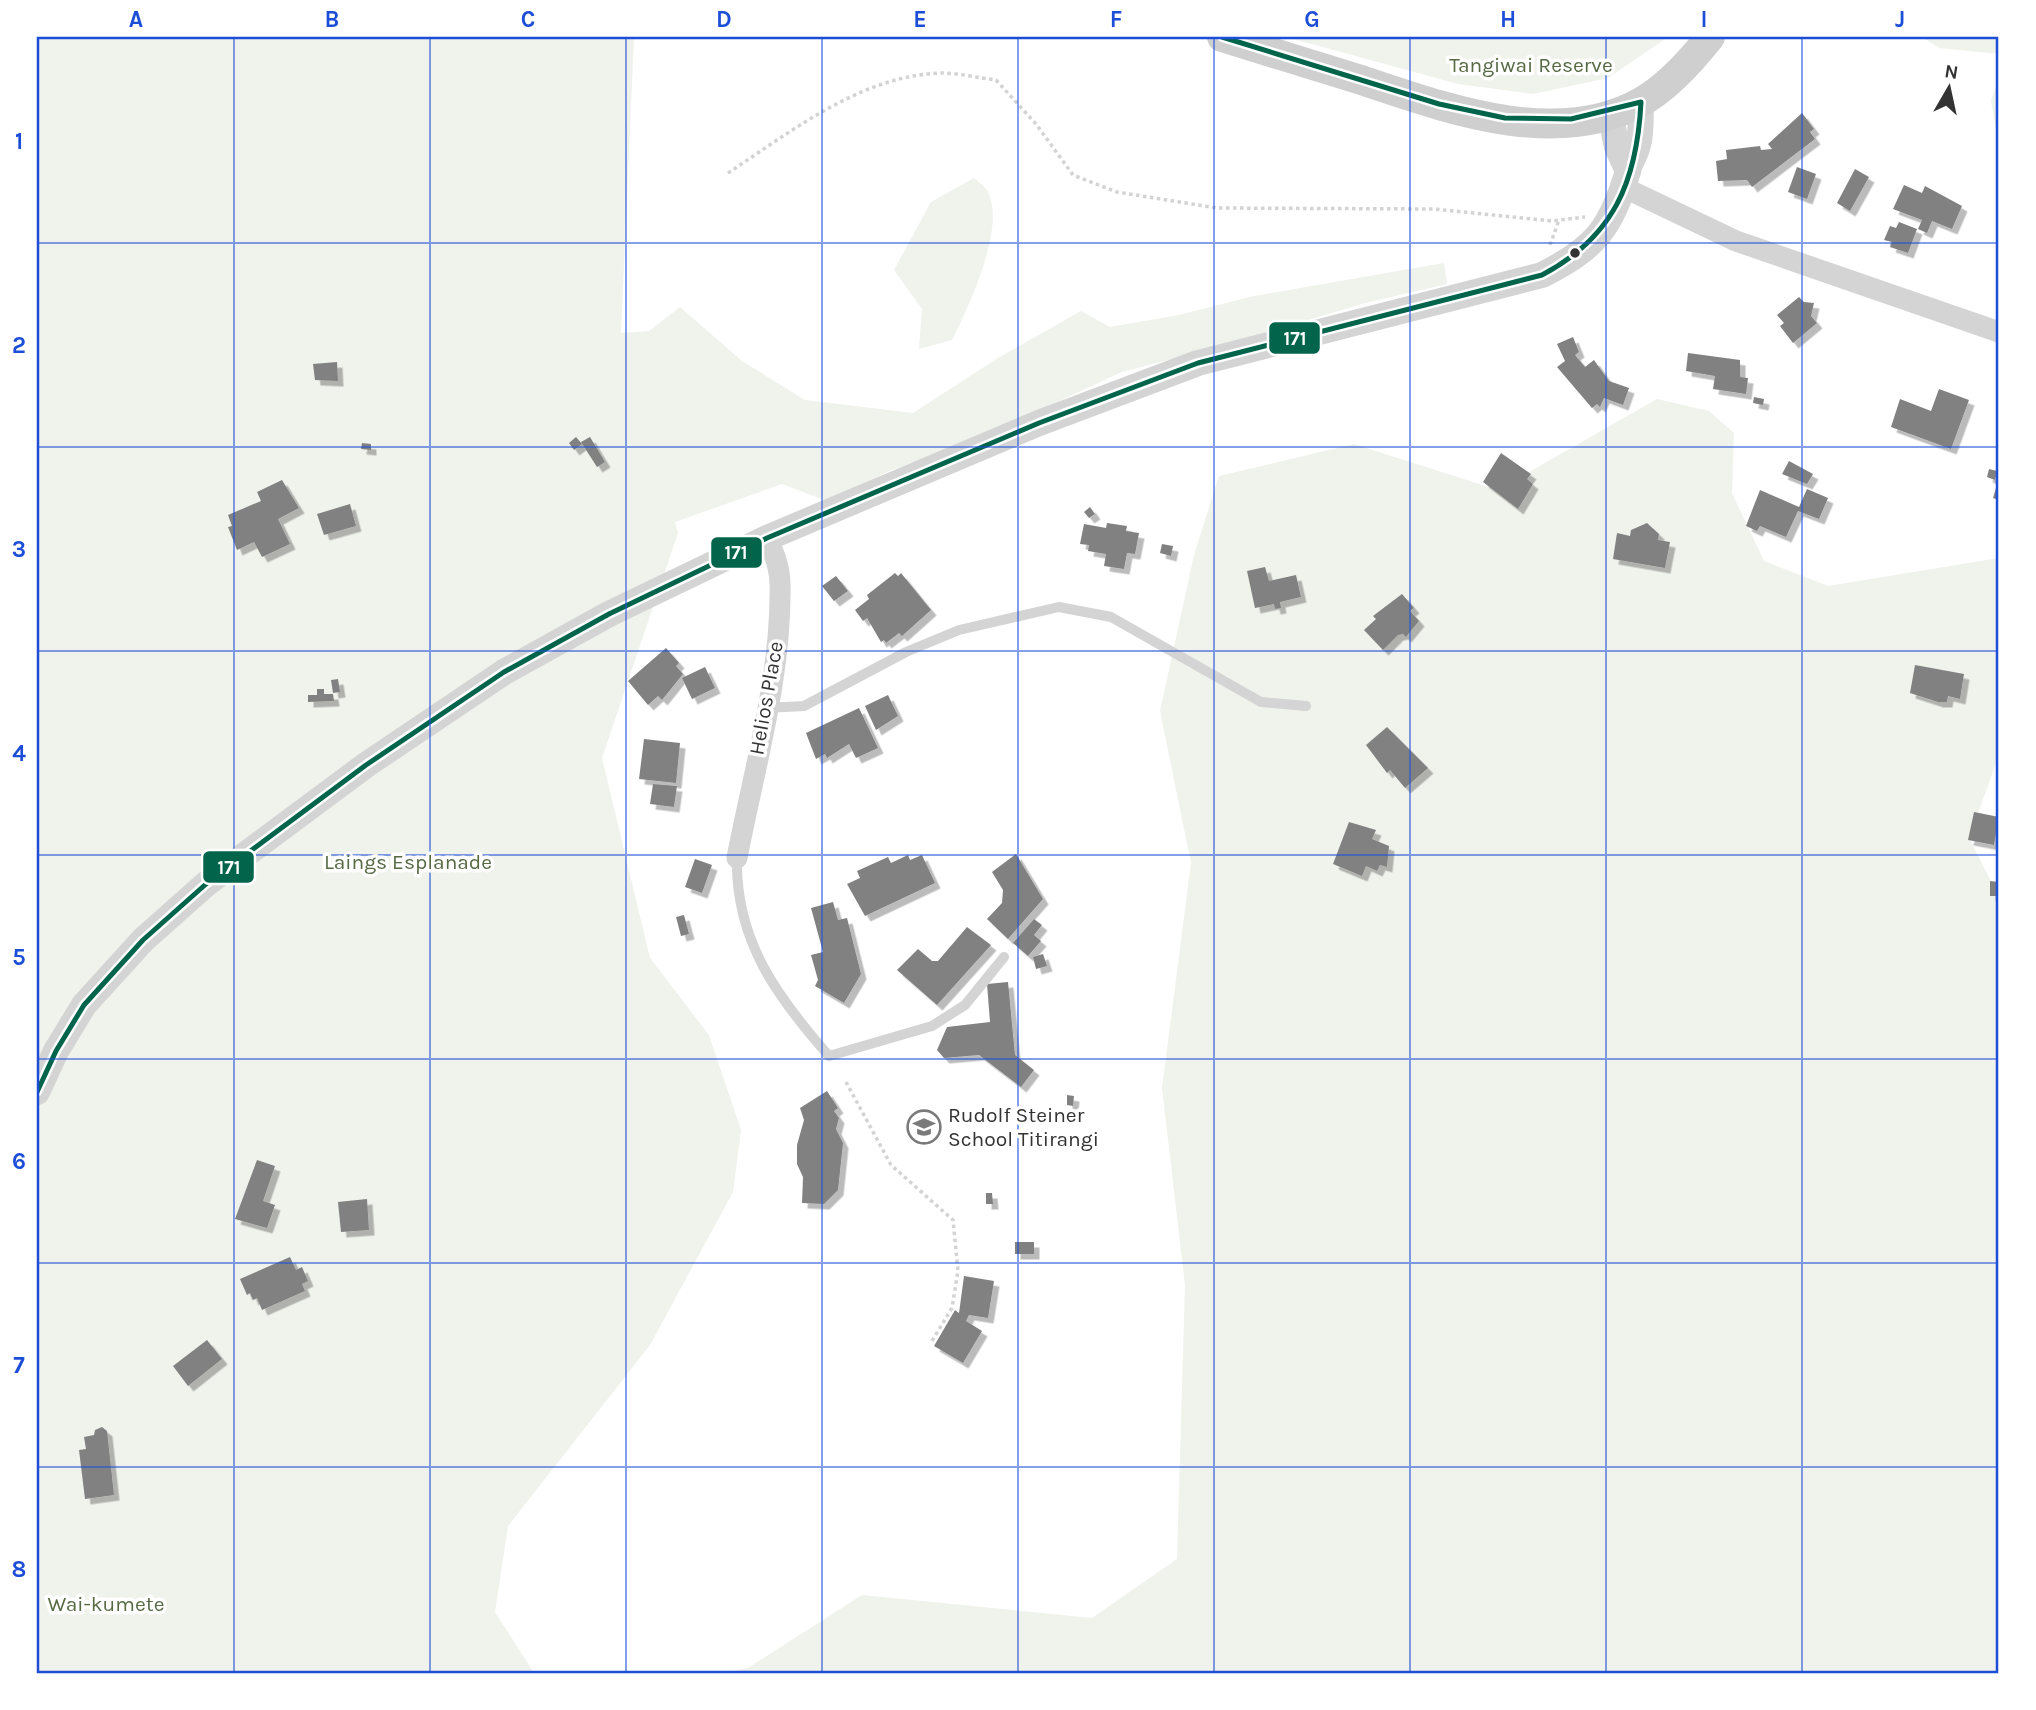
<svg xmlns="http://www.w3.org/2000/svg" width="2036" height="1710" viewBox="0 0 2036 1710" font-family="Karla,sans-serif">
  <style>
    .green { fill: #f0f2ec }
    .building { fill: #818181; filter: url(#shadow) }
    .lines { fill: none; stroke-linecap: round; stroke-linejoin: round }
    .path { stroke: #d3d3d3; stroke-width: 3.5; stroke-dasharray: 3.5 3.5; stroke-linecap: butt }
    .service { stroke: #d4d4d4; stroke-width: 10 }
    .minor { stroke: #d4d4d4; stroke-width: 21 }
    .tertiary { stroke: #d4d4d4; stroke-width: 26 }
    .secondary { stroke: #cfcfcf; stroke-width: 30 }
    .bus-1-casing { stroke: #fff; stroke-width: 10 }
    .bus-1 { stroke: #02644b; stroke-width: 5 }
    .grid { fill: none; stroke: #1d4ed8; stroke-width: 2; stroke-opacity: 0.55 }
    .bus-dot { fill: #333; stroke: #fff; stroke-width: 2.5 }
    .labels { text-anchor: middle; stroke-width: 7; stroke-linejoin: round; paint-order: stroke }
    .park-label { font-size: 21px; fill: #576a44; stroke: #fff }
    .street-label { font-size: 21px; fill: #333; stroke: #fff }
    .poi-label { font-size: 21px; fill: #333; stroke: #fff; text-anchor: start }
    .line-badge { stroke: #fff; stroke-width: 2.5 }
    .badge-label { font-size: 19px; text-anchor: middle; font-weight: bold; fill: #fff }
    .neatline { fill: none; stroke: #1d4ed8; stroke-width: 2.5 }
    .grid-label { font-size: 23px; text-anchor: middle; font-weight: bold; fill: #1d4ed8 }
  </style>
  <defs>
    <filter id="shadow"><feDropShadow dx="5.5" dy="5.5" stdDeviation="0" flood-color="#0004"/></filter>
  </defs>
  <rect width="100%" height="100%" fill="#fff"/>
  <!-- green -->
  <g class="green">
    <polygon points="37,37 634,37 621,333 649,331 680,307 742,361 805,400 913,413 998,358 1081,311 1110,327 1179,315 1254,296 1444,263 1447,284 1365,303 1218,347 1122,372 977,439 889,471 827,501 782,484 675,522 678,533 602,758 650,958 709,1035 741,1130 733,1192 650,1345 508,1526 495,1612 534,1673 37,1673"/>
    <polygon points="1286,37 1668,37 1608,78 1533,94 1458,84"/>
    <polygon points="1922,37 1999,37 1999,54 1939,48"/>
    <polygon points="1999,77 1999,147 1991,101"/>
    <path d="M974 178C978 182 983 185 986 189 1009 222 968 308 952 340L919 349 922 309 894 270 931 202Z"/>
    <polygon points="1657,399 1709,411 1734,433 1732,493 1764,561 1828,586 1999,558 1999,755 1969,838 1999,897 1999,1673 723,1673 748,1668 862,1595 1092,1618 1177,1559 1185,1285 1162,1088 1191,863 1160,711 1194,555 1219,476 1354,444 1498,490"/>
  </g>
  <!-- building -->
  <g class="building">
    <polygon points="1802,113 1814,129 1810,132 1815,139 1752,187 1747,180 1718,181 1716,161 1727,159 1726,150 1760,146 1761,150 1772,149 1768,144"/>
    <polygon points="1797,167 1816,174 1807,199 1788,192"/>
    <polygon points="1855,169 1869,177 1850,211 1837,203"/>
    <polygon points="1904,185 1922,193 1925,186 1962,206 1952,229 1932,221 1927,233 1918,229 1922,220 1893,209"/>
    <polygon points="1899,222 1917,229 1908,253 1890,247 1892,242 1884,240 1890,226 1896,228"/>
    <polygon points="1799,297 1804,302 1814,303 1811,316 1817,323 1793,343 1780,326 1784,323 1777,315"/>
    <polygon points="1573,337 1579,352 1575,355 1585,367 1594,360 1609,381 1629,388 1623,405 1604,398 1600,407 1597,404 1592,408 1557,367 1565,361 1557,344"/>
    <polygon points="1688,353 1740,360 1740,377 1748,378 1746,394 1713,389 1715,376 1686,371"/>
    <polygon points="337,362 338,381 315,380 313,364"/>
    <polygon points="1939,389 1969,400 1951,449 1891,427 1900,399 1931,411"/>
    <polygon points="1754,397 1764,399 1763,405 1753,403"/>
    <polygon points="576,437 582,444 574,450 569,443"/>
    <polygon points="590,437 605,462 597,467 581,442"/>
    <polygon points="362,443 371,444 371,450 361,449"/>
    <polygon points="1501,453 1531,474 1527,479 1533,484 1518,509 1483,482"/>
    <polygon points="1789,461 1813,474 1807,484 1782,474"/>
    <polygon points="1989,469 1997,471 1995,480 1987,477"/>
    <polygon points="282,480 299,508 278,519 290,544 262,557 254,542 237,550 228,527 232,526 228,515 261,501 257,492"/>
    <polygon points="1996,488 1999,489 1999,500 1993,498"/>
    <polygon points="1807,489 1828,498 1819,519 1798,511 1786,537 1760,526 1757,531 1746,526 1760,490 1799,507"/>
    <polygon points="350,504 356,526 324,535 317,514"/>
    <polygon points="1090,507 1095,514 1089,518 1084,512"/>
    <polygon points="1107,523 1127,526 1126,531 1139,533 1135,554 1127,553 1124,569 1104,566 1106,554 1088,551 1089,545 1080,544 1084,524 1106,528"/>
    <polygon points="1647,523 1659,534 1658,540 1670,542 1665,568 1613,559 1617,533 1630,536 1631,530"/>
    <polygon points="1162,544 1173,546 1171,556 1160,553"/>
    <polygon points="1265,567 1269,581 1296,575 1301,597 1280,602 1281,608 1275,609 1274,604 1255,608 1247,571"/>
    <polygon points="895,573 898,576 901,573 931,610 902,636 899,633 886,643 884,640 881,642 867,618 863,621 855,610 869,599 867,595"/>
    <polygon points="836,576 848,591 834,601 822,586"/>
    <polygon points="1402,594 1414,608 1410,611 1419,621 1406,637 1403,634 1398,635 1383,650 1364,630 1376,619 1373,616"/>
    <polygon points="666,648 679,663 676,666 683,674 662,700 658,696 648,705 628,681"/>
    <polygon points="1915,665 1964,674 1960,699 1948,696 1947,702 1938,702 1910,693"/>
    <polygon points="705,667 715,688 692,699 682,678"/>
    <polygon points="338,679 340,692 333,693 331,680"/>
    <polygon points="317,689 324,689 324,694 333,694 334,701 308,702 308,695 317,695"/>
    <polygon points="888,695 898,716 876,730 865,706"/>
    <polygon points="859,708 878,748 856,758 849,744 827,758 825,754 816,759 806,733"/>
    <polygon points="1387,727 1428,768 1405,788 1390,770 1387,773 1366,745"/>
    <polygon points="644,739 680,743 676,783 639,779"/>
    <polygon points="653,784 677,786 674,807 650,804"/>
    <polygon points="1974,812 1999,817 1994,845 1968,840"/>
    <polygon points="1349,822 1376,830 1372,839 1389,846 1387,867 1380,865 1377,871 1366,866 1362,876 1333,864"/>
    <polygon points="1016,854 1043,899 1008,939 987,919 1002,903 1003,890 992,872"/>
    <polygon points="908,855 910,860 922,855 935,883 865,916 847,884 860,878 857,871 888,857 891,863"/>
    <polygon points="695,859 712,865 702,893 685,887"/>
    <polygon points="1990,881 1999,882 1999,896 1990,896"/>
    <polygon points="833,902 838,920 847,918 861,974 844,1003 815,986 818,980 811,955 823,952 811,908"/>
    <polygon points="684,915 689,934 681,936 676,917"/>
    <polygon points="1034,919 1042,925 1034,935 1041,941 1028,956 1013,943"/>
    <polygon points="967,927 991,945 937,1005 897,970 918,949 932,961 938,961"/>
    <polygon points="1043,954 1047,966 1036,969 1033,957"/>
    <polygon points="1008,982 1015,1055 1034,1070 1021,1087 979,1055 944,1058 937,1050 947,1027 990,1022 987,984"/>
    <polygon points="827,1091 838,1108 834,1111 839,1118 836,1129 843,1143 838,1190 824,1204 802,1203 803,1177 797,1164 797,1145 804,1120 800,1108"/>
    <polygon points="1067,1095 1074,1096 1073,1106 1067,1105"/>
    <polygon points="257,1160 275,1166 263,1201 275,1205 267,1228 235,1219"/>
    <polygon points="986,1193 992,1193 993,1204 986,1204"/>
    <polygon points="367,1199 369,1230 341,1232 338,1202"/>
    <rect x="1015" y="1242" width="19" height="12"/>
    <polygon points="290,1257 296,1270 302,1267 308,1281 302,1284 305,1291 262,1310 257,1298 253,1300 250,1293 247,1295 240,1279"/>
    <polygon points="964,1276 994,1281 988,1318 969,1315 966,1321 982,1331 963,1363 934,1346 955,1310 959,1313"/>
    <polygon points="207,1340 222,1359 188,1386 173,1366"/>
    <polygon points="102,1427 107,1431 114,1495 85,1499 79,1450 86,1449 84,1437 94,1435 95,1430"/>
  </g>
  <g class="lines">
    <!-- path -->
    <g class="path">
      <path d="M728 173C792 131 862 75 942 73 959 73 978 78 996 80L1036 124 1073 175 1117 192 1217 208 1434 209 1552 221 1585 217"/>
      <polyline points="1550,245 1559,220"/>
      <polyline points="846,1082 891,1165 953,1220 958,1271 952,1308 932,1341"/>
    </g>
    <!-- service -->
    <g class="service">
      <polyline points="766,708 804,706 906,652 959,630 1059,607 1111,617 1261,702 1306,706"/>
      <path d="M737 858C735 940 777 997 829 1056L932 1026 965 1005 1004 957"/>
    </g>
    <!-- minor -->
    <g class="minor">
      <polyline points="1625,188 1736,241 1999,332"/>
      <path d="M737 858C754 769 782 675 780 584 780 568 774 552 767 538"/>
    </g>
    <!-- tertiary -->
    <g class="tertiary">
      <polyline points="1610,114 1617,147 1628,171"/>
      <path d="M37 1092 56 1051 84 1005 143 940 206 884 366 765 504 672 609 614 767 538 1039 423 1198 363 1542 275C1596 248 1611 228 1628 171 1630 162 1636 154 1638 145 1642 132 1640 115 1641 102"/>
    </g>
    <!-- secondary -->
    <path class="secondary" d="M1222 37C1267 51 1313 65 1358 79 1443 107 1555 150 1641 102 1668 87 1691 61 1710 37"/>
    <defs>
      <path id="bus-1" d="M37 1092 56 1051 84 1005 143 940 206 884 366 765 504 672 609 614 767 538 1039 423 1198 363 1542 275C1614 237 1637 181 1641 102L1571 119 1505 118 1439 104 1222 37"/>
    </defs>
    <!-- bus-1 casing -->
    <use href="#bus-1" class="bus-1-casing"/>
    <!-- bus-1 -->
    <use href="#bus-1" class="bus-1"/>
  </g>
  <!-- grid -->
  <path class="grid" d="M234 37V1673M430 37V1673M626 37V1673M822 37V1673M1018 37V1673M1214 37V1673M1410 37V1673M1606 37V1673M1802 37V1673M37 243H1999M37 447H1999M37 651H1999M37 855H1999M37 1059H1999M37 1263H1999M37 1467H1999"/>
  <!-- icons -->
  <defs>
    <symbol id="school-ring" viewBox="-11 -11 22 22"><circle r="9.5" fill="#fff" stroke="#7a7a7a" stroke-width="1.5"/><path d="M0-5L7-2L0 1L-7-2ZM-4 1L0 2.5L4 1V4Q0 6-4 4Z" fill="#7a7a7a"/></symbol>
  </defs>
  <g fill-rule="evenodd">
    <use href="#school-ring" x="905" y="1108" width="38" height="38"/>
  </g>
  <!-- markers -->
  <circle class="bus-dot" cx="1575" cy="253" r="6"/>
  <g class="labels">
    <!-- park labels -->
    <g class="park-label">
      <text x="1531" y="72">Tangiwai Reserve</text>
      <text x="408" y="869">Laings Esplanade</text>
      <text x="106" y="1611">Wai-kumete</text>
    </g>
    <!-- street labels -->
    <g class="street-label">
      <text transform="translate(766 698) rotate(-80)" y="7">Helios Place</text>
    </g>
    <!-- poi labels -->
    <g class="poi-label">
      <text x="948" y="1122">Rudolf Steiner<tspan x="948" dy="24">School Titirangi</tspan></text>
    </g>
  </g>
  <g class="line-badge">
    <rect x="1268" y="321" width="53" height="34" rx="7" fill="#02644b"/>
    <rect x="710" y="536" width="53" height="33" rx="7" fill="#02644b"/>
    <rect x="202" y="850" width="53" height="34" rx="7" fill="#02644b"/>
  </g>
  <g class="badge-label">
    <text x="1295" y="345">171</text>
    <text x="736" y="559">171</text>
    <text x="229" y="874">171</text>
  </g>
  <!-- border -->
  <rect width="2036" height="1710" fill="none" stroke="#ffffff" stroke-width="77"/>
  <!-- north arrow -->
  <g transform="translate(1949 88) rotate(9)" stroke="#ffffff" stroke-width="5" paint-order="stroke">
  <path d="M0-5L12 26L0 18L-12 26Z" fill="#333333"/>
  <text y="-10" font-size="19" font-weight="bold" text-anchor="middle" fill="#333333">N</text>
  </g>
  <rect x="38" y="38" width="1959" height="1634" class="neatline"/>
  <g class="grid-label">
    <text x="136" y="27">A</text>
    <text x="332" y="27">B</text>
    <text x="528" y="27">C</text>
    <text x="724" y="27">D</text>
    <text x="920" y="27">E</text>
    <text x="1116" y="27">F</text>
    <text x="1312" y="27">G</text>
    <text x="1508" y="27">H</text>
    <text x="1704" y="27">I</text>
    <text x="1900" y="27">J</text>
    <text x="19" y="149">1</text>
    <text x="19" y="353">2</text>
    <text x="19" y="557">3</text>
    <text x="19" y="761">4</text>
    <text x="19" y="965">5</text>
    <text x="19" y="1169">6</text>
    <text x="19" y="1373">7</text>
    <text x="19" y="1577">8</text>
  </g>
</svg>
